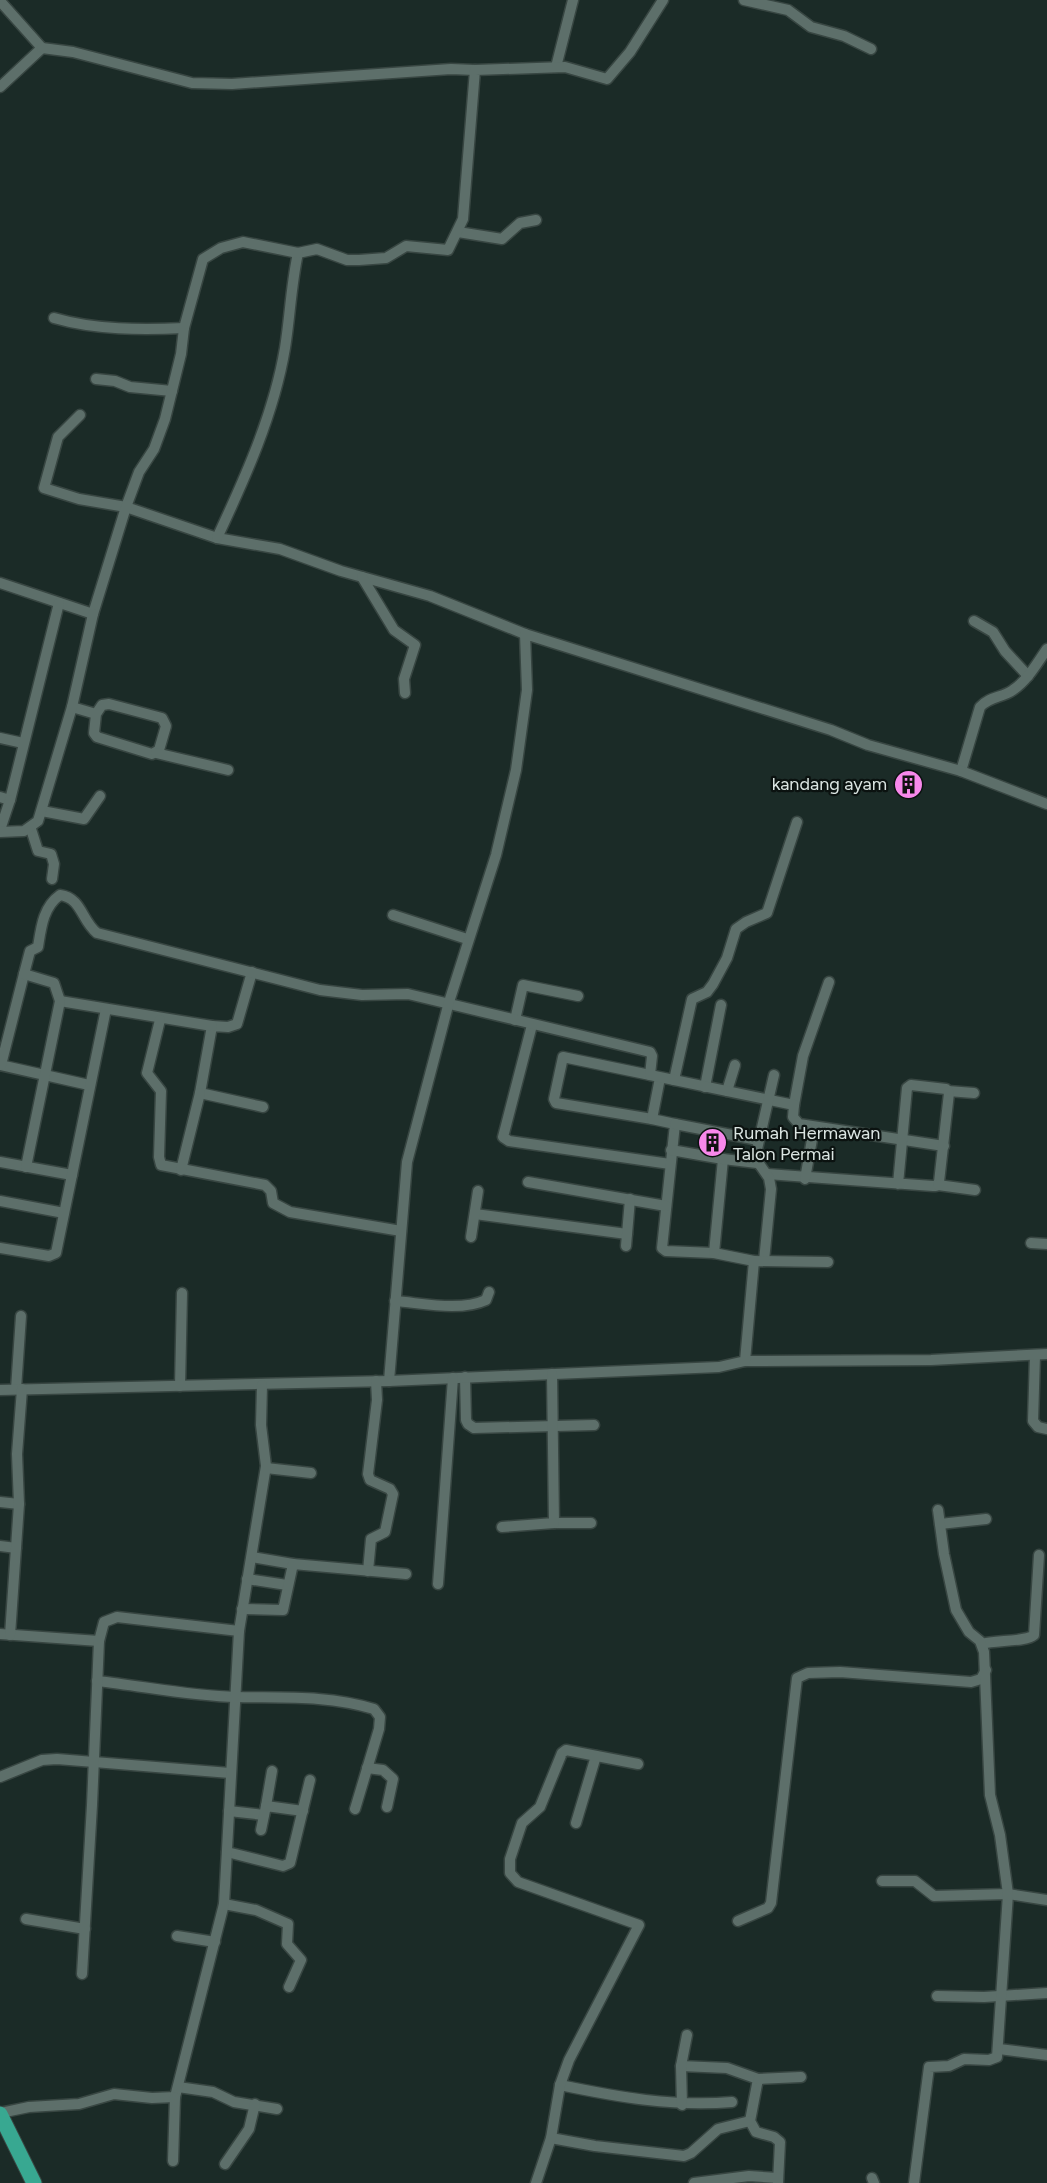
<svg xmlns="http://www.w3.org/2000/svg" width="1047" height="2183" viewBox="0 0 1047 2183" font-family="Figtree,sans-serif">
  <style>
    .lines { fill: none; stroke-linecap: round; stroke-linejoin: round }
    .minor-casing { stroke: #384642; stroke-width: 13 }
    .highway-casing { stroke: #384642; stroke-width: 17 }
    .minor { stroke: #5d6f6a; stroke-width: 10 }
    .highway { stroke: #38a891; stroke-width: 15 }
    .labels { text-anchor: middle; stroke-width: 4.5; stroke-linejoin: round; paint-order: stroke }
    .poi-label { font-size: 18px; fill: #dbe5e2; stroke: #0b1210; text-anchor: end }
  </style>
  <rect width="100%" height="100%" fill="#1b2b27"/>
  <g class="lines">
    <defs>
      <g id="minor">
        <polyline points="744,0 788,10 811,27 844,36 871,49"/>
        <polyline points="0,1 42,48 0,87"/>
        <polyline points="42,48 73,52 192,83 232,84 451,69 475,70"/>
        <polyline points="556,67 573,0"/>
        <polyline points="458,232 502,239 520,223 536,220"/>
        <path d="M54 318C95 330 142 330 184 328"/>
        <polyline points="96,379 115,381 130,387 172,391"/>
        <polyline points="80,415 58,437 44,488 79,499 126,507 217,538 280,549 341,571 430,596 525,634"/>
        <path d="M217 538C245 478 274 414 285 348 290 317 291 285 298 253L317 249 347 260H359L386 258 406 246 448 250 463 219 475 70 565 67 607 79 630 52 663 0"/>
        <polyline points="362,577 394,630 415,645 404,679 405,693"/>
        <polyline points="0,583 93,614 126,507 139,472 154,449 165,419 181,354 184,328 203,259 221,248 243,242 298,253"/>
        <polyline points="974,621 993,632 1005,651 1028,676"/>
        <polyline points="72,707 96,714 102,705 109,704 162,718 166,726 159,750 152,754 97,737 94,733 96,714"/>
        <polyline points="0,738 23,743"/>
        <polyline points="156,753 228,770"/>
        <path d="M961 771 980 707C990 696 1002 698 1013 690 1028 680 1037 663 1047 649"/>
        <polyline points="0,797 10,800 59,603"/>
        <polyline points="42,811 84,819 100,796"/>
        <polyline points="31,829 38,851 51,854 54,864 52,879"/>
        <polyline points="0,830 10,800"/>
        <polyline points="0,832 24,831 38,821 72,707 93,614"/>
        <polyline points="393,915 467,939"/>
        <polyline points="252,972 237,1024 228,1027 212,1026 200,1093 263,1107"/>
        <polyline points="60,1001 212,1026"/>
        <polyline points="160,1020 147,1073 161,1091 159,1157 161,1165 265,1185 271,1191 273,1203 290,1212 401,1231"/>
        <polyline points="515,1020 523,985 578,996"/>
        <polyline points="532,1025 503,1137 509,1141 670,1164"/>
        <polyline points="0,1065 89,1085"/>
        <polyline points="1,1065 24,974"/>
        <polyline points="650,1075 563,1057 554,1099 556,1103 652,1119"/>
        <polyline points="660,1078 652,1119 675,1124 662,1248 666,1251 714,1253 754,1261"/>
        <polyline points="674,1080 692,999 707,992 713,984 727,958 736,929 746,922 767,913 797,822"/>
        <polyline points="705,1087 721,1005"/>
        <polyline points="727,1091 735,1065"/>
        <polyline points="948,1091 974,1093"/>
        <polyline points="794,1105 803,1056 829,982"/>
        <polyline points="675,1124 758,1140"/>
        <polyline points="671,1150 723,1159 714,1253"/>
        <polyline points="723,1159 757,1163"/>
        <polyline points="0,1162 72,1175"/>
        <path d="M26 1167 60 1001 54 983 24 974 30 951 38 947C41 928 43 907 60 895 82 898 81 920 97 933L320 990 362 995 408 994 650 1052 652 1056 650 1075 794 1105 793 1117 799 1124 944 1146"/>
        <polyline points="181,1170 200,1093"/>
        <polyline points="767,1174 933,1186 936,1186 939,1182 949,1093 946,1089 911,1085 907,1088 898,1184"/>
        <polyline points="805,1179 814,1128"/>
        <polyline points="528,1182 666,1206"/>
        <polyline points="938,1185 975,1190"/>
        <polyline points="0,1201 64,1213"/>
        <polyline points="475,1214 627,1234"/>
        <polyline points="471,1237 478,1191"/>
        <polyline points="1031,1243 1047,1244"/>
        <polyline points="626,1246 630,1199"/>
        <polyline points="0,1248 49,1256 56,1253 106,1009"/>
        <polyline points="764,1261 771,1189 769,1178 755,1158 774,1075"/>
        <path d="M395 1301C422 1303 460 1312 486 1300L489 1292"/>
        <polyline points="1035,1355 1033,1421 1038,1427 1047,1429"/>
        <polyline points="745,1361 931,1360 1047,1354"/>
        <polyline points="465,1377 466,1420 468,1424 474,1428 594,1425"/>
        <polyline points="389,1381 407,1162 449,1002 496,855 516,770 527,690 525,634 831,730 868,745 961,771 1047,804"/>
        <polyline points="180,1386 182,1293"/>
        <polyline points="16,1389 21,1316"/>
        <polyline points="0,1390 389,1381 719,1367 745,1361 754,1261 828,1262"/>
        <polyline points="266,1468 311,1473"/>
        <polyline points="0,1502 19,1504"/>
        <polyline points="554,1523 591,1523"/>
        <polyline points="940,1524 986,1519"/>
        <polyline points="502,1527 554,1523 552,1374"/>
        <polyline points="0,1546 16,1548"/>
        <polyline points="252,1557 293,1564"/>
        <polyline points="368,1571 371,1539 385,1532 393,1494 390,1489 370,1480 368,1474 377,1400 376,1381"/>
        <polyline points="247,1579 287,1585"/>
        <polyline points="438,1584 453,1378"/>
        <polyline points="242,1609 283,1610 293,1564 406,1574"/>
        <polyline points="0,1634 99,1641"/>
        <polyline points="10,1635 19,1504 17,1454 22,1389"/>
        <path d="M982 1644C995 1640 1026 1642 1034 1635L1039 1555"/>
        <path d="M97 1681C143 1686 190 1696 236 1697 283 1698 328 1695 374 1709L380 1717 379 1729 355 1809"/>
        <polyline points="367,1768 383,1770 393,1779 387,1807"/>
        <polyline points="0,1777 42,1760 57,1759 230,1773"/>
        <polyline points="266,1806 272,1771"/>
        <polyline points="229,1811 264,1815"/>
        <polyline points="576,1823 596,1756"/>
        <polyline points="261,1830 266,1806 303,1811"/>
        <polyline points="227,1852 283,1866 290,1863 310,1780"/>
        <polyline points="882,1881 915,1881 934,1896 1008,1894 1047,1900"/>
        <polyline points="224,1904 256,1910 288,1924 287,1944 301,1960 289,1987"/>
        <polyline points="26,1919 85,1929"/>
        <polyline points="738,1921 768,1908 771,1903 797,1678 808,1673 840,1672 971,1682 981,1679 986,1670"/>
        <polyline points="177,1936 215,1942"/>
        <polyline points="82,1974 92,1805 99,1641 104,1622 117,1617 239,1631"/>
        <polyline points="937,1996 984,1997 1047,1993"/>
        <polyline points="999,2049 1047,2055"/>
        <polyline points="681,2066 727,2068 758,2079 750,2121 756,2132 774,2137 780,2142 778,2183"/>
        <polyline points="758,2079 801,2077"/>
        <path d="M560 2085C618 2097 673 2107 732 2102"/>
        <polyline points="178,2087 213,2092 234,2102 277,2109"/>
        <polyline points="682,2105 681,2066 687,2035"/>
        <polyline points="0,2113 29,2107 79,2104 114,2094 152,2098 175,2097 224,1904 239,1631 266,1466 261,1425 262,1385"/>
        <polyline points="551,2138 595,2146 684,2156 691,2153 718,2129 750,2121"/>
        <polyline points="173,2161 175,2097"/>
        <polyline points="225,2164 249,2129 255,2104"/>
        <polyline points="872,2178 874,2183"/>
        <polyline points="536,2183 551,2138 560,2085 569,2060 639,1925 518,1882 510,1873 510,1859 522,1823 540,1807 562,1753 566,1750 638,1764"/>
        <polyline points="694,2183 749,2176 778,2178"/>
        <polyline points="914,2183 929,2067 949,2066 964,2059 989,2060 997,2057 1008,1894 1000,1835 990,1795 984,1652 980,1641 969,1632 956,1610 944,1554 938,1510"/>
      </g>
      <polyline id="highway" points="0,2114 34,2183"/>
    </defs>
    <!-- minor casing -->
    <use href="#minor" class="minor-casing"/>
    <!-- highway casing -->
    <use href="#highway" class="highway-casing"/>
    <!-- minor -->
    <use href="#minor" class="minor"/>
    <!-- highway -->
    <use href="#highway" class="highway"/>
  </g>
  <!-- icons -->
  <defs>
    <symbol id="building-disc" viewBox="-11 -11 22 22"><circle r="9.5" fill="#f888eb" stroke="#0b1210"/><path d="M-4-6H4V6H1V3H-1V6H-4ZM-2.5-4.3h1.7v1.8h-1.7ZM.8-4.3h1.7v1.8H.8ZM-2.5-1h1.7V.8h-1.7ZM.8-1h1.7V.8H.8Z" fill="#111"/></symbol>
  </defs>
  <g fill-rule="evenodd">
    <use href="#building-disc" x="892" y="768" width="33" height="33"/>
    <use href="#building-disc" x="696" y="1126" width="33" height="33"/>
  </g>
  <g class="labels">
    <!-- poi labels -->
    <g class="poi-label">
      <text x="887" y="790">kandang ayam</text>
      <text x="733" y="1139" text-anchor="start">Rumah Hermawan<tspan x="733" dy="21">Talon Permai</tspan></text>
    </g>
  </g>
</svg>
